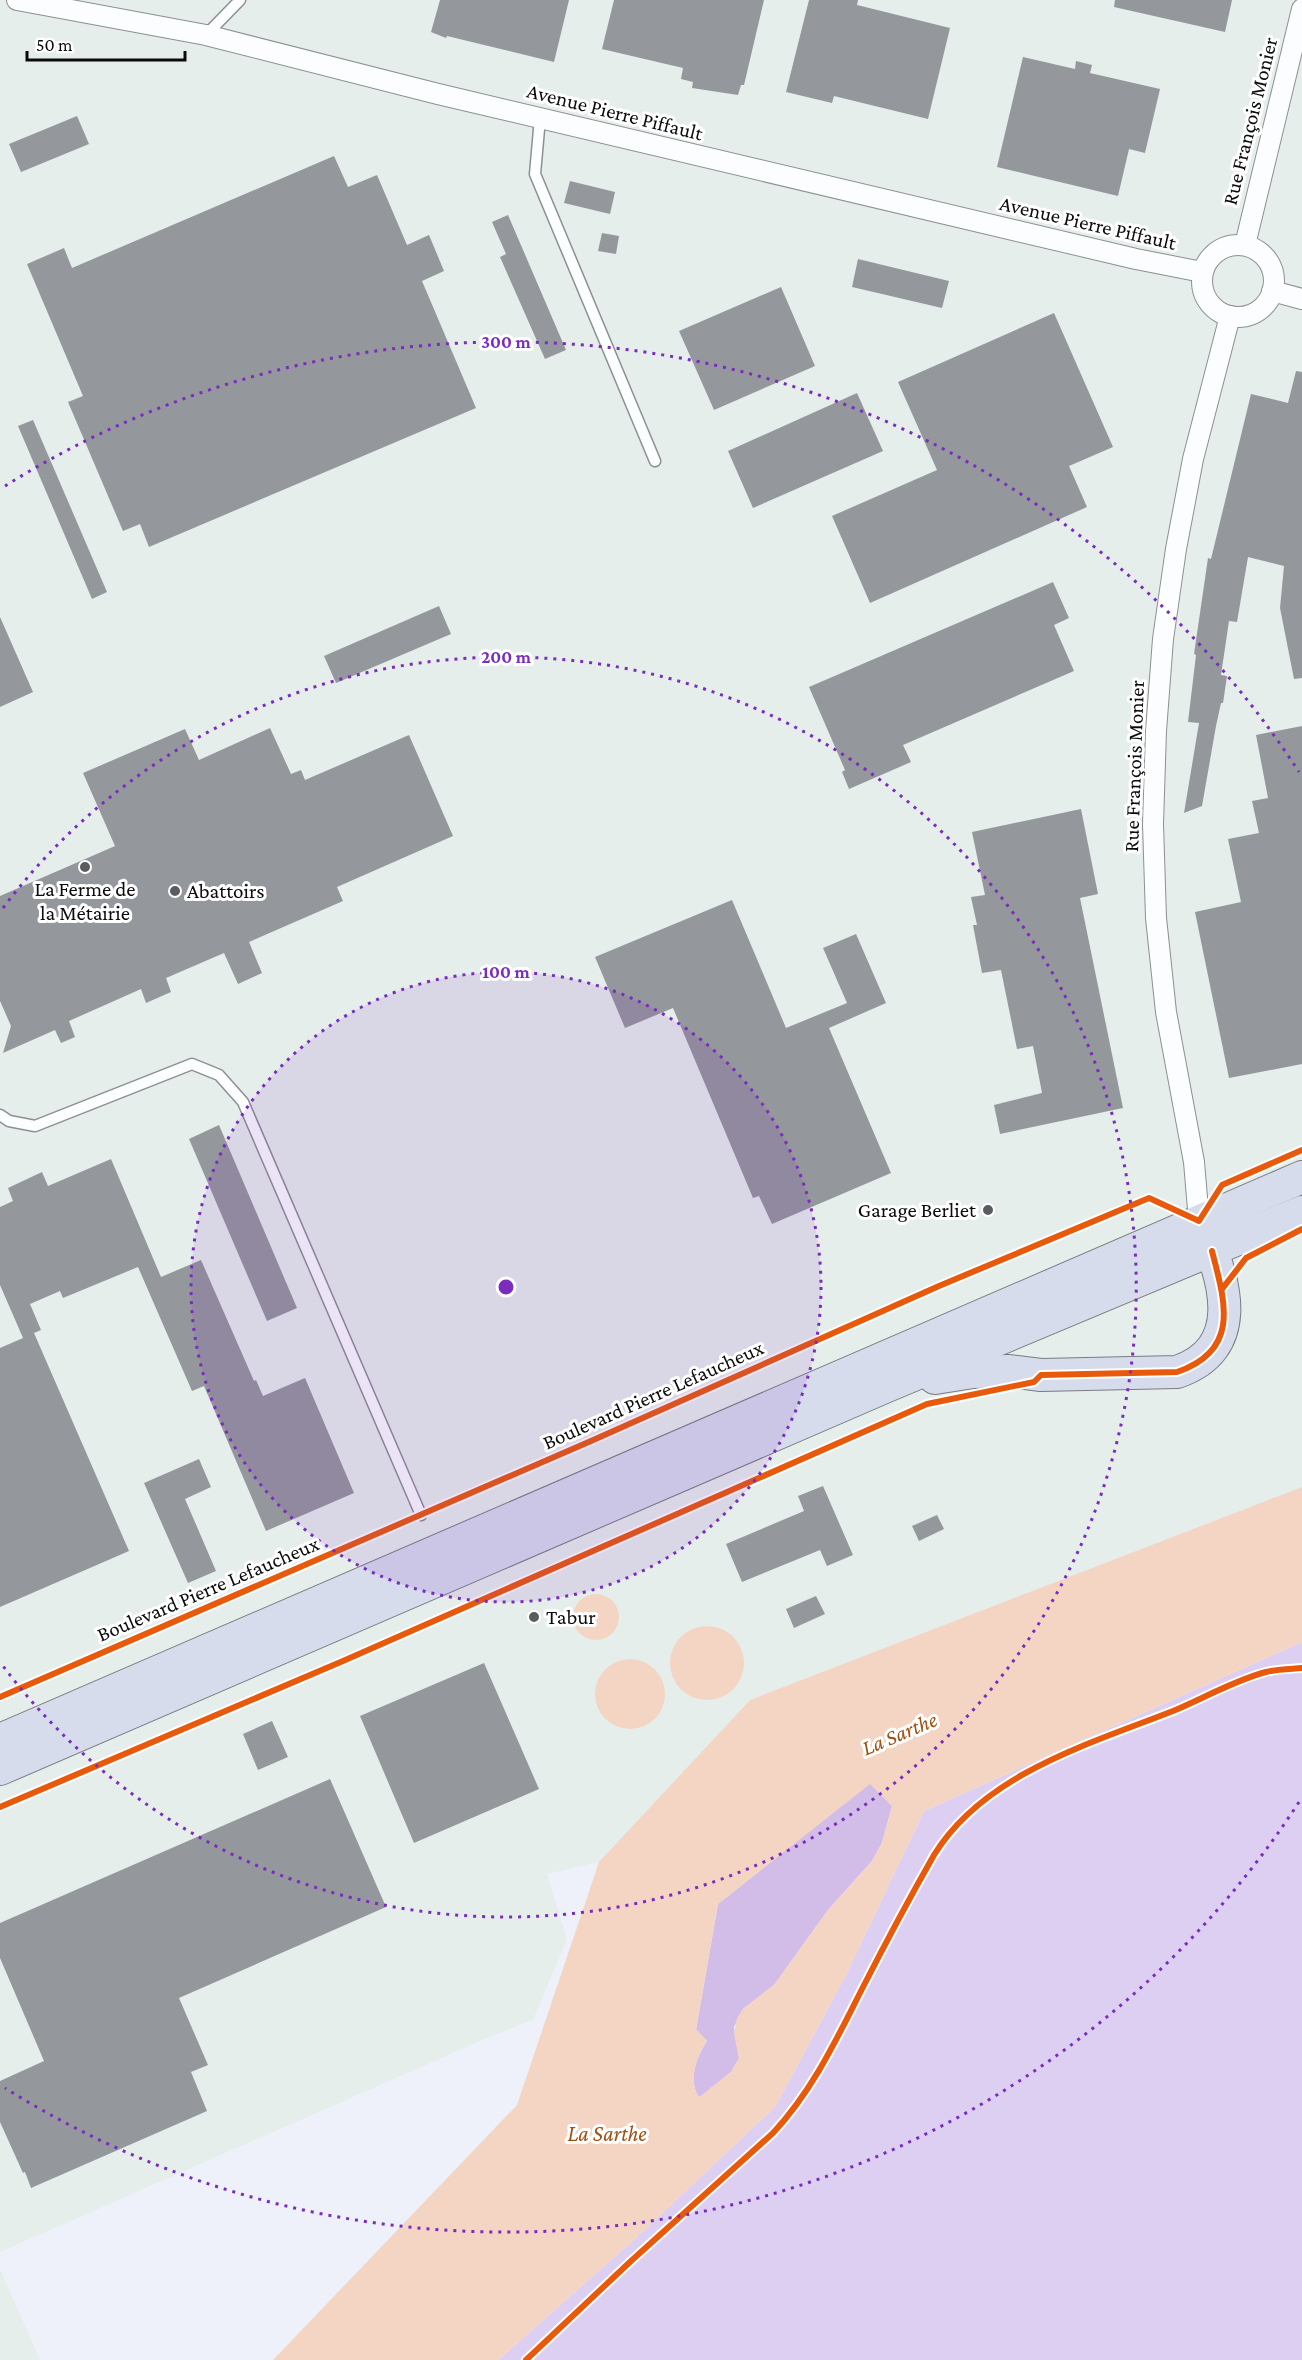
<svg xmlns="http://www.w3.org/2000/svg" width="1302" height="2360" viewBox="0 0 1302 2360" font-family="'Crimson Pro',serif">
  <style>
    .industrial { fill: #e6eeeb }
    .green { fill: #dccff1 }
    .forest { fill: #d1bde8 }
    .water { fill: #f4d5c4; fill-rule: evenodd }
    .building { fill: #94979c }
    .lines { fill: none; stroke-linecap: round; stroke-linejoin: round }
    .lane-casing { stroke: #8d8f93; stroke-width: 13 }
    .street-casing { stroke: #8d8f93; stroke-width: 22 }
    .primary-casing { stroke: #7a7c80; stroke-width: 34 }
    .lane { stroke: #fcfdfe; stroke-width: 10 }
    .street { stroke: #fcfdfe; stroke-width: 20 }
    .primary { stroke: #d6dcec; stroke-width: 32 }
    .cycleway-casing { stroke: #fff; stroke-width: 10 }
    .cycleway { stroke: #e8590c; stroke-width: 6 }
    .ring { fill: none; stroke: #7b2cbf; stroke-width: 3; stroke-dasharray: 3 6 }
    .poi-dot { fill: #5a5c5f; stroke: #fff; stroke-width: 2 }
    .labels { text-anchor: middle; stroke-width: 6; stroke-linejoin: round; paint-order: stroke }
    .street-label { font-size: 21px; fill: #0b0b0b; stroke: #fff }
    .poi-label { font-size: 21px; fill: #0b0b0b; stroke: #fff; text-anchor: start }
    .water-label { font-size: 22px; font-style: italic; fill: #9e5013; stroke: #fff }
    .centre { fill: #7b2cbf; stroke: #fff; stroke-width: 3 }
    .ring-label { font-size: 18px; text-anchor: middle; font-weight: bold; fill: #7b2cbf; stroke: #fff; stroke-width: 6; stroke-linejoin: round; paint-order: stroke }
  </style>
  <rect width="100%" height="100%" fill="#eef1fa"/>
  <!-- industrial -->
  <g class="industrial">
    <polygon points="0,0 1302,0 1302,1487 750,1700 599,1862 547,1874 567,1939 533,2020 487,2038 0,2252"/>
    <polygon points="0,2269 40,2360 0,2360"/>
  </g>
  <!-- green -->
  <polygon class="green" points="1302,1642 1302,2360 498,2360 636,2238 775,2107 846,1975 924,1811"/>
  <!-- forest -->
  <path class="forest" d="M870 1783 892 1806 882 1843 872 1861 828 1910 774 1985 743 2009 734 2027 739 2058 731 2072 701 2096H698C688 2078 697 2056 707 2041L696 2030 718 1904Z"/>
  <!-- water -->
  <g class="water">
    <path d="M1302 1487V1642L924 1811 846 1975 775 2107 636 2238 498 2360H273L517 2105 599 1862 750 1700ZM870 1784 892 1806 882 1843 872 1861 828 1910 774 1985 743 2009 737 2018 734 2034 739 2058 731 2072 701 2096H698C688 2078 697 2056 707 2041L696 2029 718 1904Z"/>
    <circle cx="596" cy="1617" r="23"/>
    <circle cx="707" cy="1663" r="37"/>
    <circle cx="630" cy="1694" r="35"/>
  </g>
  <!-- building -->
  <g class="building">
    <polygon points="440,0 569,0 554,62 447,36 446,38 431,32"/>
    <polygon points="614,0 764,0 744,85 741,85 738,95 692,88 693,82 681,79 683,68 602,49"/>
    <polygon points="809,0 858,0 857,5 950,28 928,119 834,96 832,103 786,92"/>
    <polygon points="1115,0 1232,0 1225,32 1114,7"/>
    <polygon points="1023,57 1075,69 1076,61 1092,65 1090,73 1160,89 1145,153 1129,149 1118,196 997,167"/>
    <polygon points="77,116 89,144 21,172 9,144"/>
    <polygon points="334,156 348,187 377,175 407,245 429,235 444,271 422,281 476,408 149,547 140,524 123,531 68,402 83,396 27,264 64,248 72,268"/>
    <polygon points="570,181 615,192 610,214 564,203"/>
    <polygon points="508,215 566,350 545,359 500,257 506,254 492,222"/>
    <polygon points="602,233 619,236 616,254 598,251"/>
    <polygon points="858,259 949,281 942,308 852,287"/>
    <polygon points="781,287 815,366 714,410 679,331"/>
    <polygon points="1054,313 1113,447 1069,466 1087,507 870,603 832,516 937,470 898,382"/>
    <polygon points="1296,371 1302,372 1302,678 1294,679 1280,608 1284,566 1248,557 1237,622 1229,621 1221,675 1227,676 1223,703 1221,703 1216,726 1202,806 1184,813 1199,723 1188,722 1196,655 1194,654 1208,558 1211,559 1251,394 1288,403"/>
    <polygon points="857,393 883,451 753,508 728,451"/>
    <polygon points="33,420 107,592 92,599 18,426"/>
    <polygon points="1053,582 1069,618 1054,625 1074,671 903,745 911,762 849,789 842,772 845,770 809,687"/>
    <polygon points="439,606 451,634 336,683 324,656"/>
    <polygon points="0,617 33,692 0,707"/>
    <polygon points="1302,726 1302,1064 1229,1078 1195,912 1241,902 1228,839 1259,833 1252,801 1268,798 1256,735"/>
    <polygon points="270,728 291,774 301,770 305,780 409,735 453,836 337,887 343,901 249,942 262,973 238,984 224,953 166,978 171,992 146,1003 141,989 69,1021 75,1037 61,1043 55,1030 3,1053 11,1026 0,1001 0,896 115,846 83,773 185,729 199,760"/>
    <polygon points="1081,809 1098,894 1080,898 1123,1108 1000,1134 994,1105 1042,1093 1033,1046 1017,1049 1001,970 982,973 973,925 977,925 971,897 985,895 972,832"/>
    <polygon points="732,900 786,1028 847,1003 823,948 856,934 886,1003 829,1028 891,1173 772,1224 759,1196 753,1198 673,1008 625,1028 595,957"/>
    <polygon points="219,1125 297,1308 267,1321 189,1139"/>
    <polygon points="111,1159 161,1277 201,1260 254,1381 256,1380 263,1396 305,1378 354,1493 266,1531 204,1386 192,1391 138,1267 63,1298 60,1291 30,1304 41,1330 34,1333 129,1551 0,1607 0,1348 23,1338 0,1285 0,1207 13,1201 8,1188 42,1172 48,1186"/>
    <polygon points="199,1459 211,1487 185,1499 216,1571 188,1583 144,1483"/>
    <polygon points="823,1486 853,1555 827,1566 820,1550 742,1582 726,1544 804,1511 798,1496"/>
    <polygon points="937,1515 944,1529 919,1541 912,1526"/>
    <polygon points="816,1596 825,1614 794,1628 786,1609"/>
    <polygon points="484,1663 539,1789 414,1843 360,1716"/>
    <polygon points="272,1721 288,1757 258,1770 243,1734"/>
    <polygon points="330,1779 386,1907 179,1998 208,2065 191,2072 207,2111 31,2188 25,2172 23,2173 0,2122 0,2081 44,2061 0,1958 0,1923"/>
  </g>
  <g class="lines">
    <defs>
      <g id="lane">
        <polyline points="206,35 240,0"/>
        <polyline points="540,118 535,174 655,461"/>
        <polyline points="0,1115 9,1121 35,1126 192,1064 219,1075 243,1102 421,1515"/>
      </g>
      <g id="street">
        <polyline points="17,0 206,35 438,94 1136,259 1202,272"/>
        <circle cx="1238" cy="281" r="36"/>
        <polyline points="1245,245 1302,9"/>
        <polyline points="1272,291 1302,299"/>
        <polyline points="1199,1221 1194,1162 1166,1012 1156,918 1153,824 1156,731 1163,639 1176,549 1193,459 1230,316"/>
      </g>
      <g id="primary">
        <path d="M935 1378 973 1372 1008 1371 1041 1375 1177 1372C1244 1349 1227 1284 1204 1232"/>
        <polyline points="0,1740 1302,1177"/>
        <polyline points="0,1769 887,1386 1302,1212"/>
      </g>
    </defs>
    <!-- lane casing -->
    <use href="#lane" class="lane-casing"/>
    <!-- street casing -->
    <use href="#street" class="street-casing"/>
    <!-- primary casing -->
    <use href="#primary" class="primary-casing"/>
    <!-- lane -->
    <use href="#lane" class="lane"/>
    <!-- street -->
    <use href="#street" class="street"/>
    <!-- primary -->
    <use href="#primary" class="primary"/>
    <defs>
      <g id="cycleway">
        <polyline points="1222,1289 1246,1258 1302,1229"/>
        <polyline points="0,1697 591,1441 939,1286 1149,1198 1199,1221 1222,1185 1302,1150"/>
        <path d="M0 1807 343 1661 927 1404 1034 1382 1041 1375 1177 1372C1241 1350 1225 1302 1212 1251"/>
        <path d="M526 2360 631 2261 773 2133C813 2090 836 2040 862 1989 885 1944 909 1899 934 1855 984 1774 1089 1744 1173 1711 1202 1699 1235 1680 1266 1672 1277 1669 1290 1669 1302 1668"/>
      </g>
    </defs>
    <!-- cycleway casing -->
    <use href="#cycleway" class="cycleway-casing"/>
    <!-- cycleway -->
    <use href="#cycleway" class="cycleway"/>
  </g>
  <!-- distance rings -->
  <circle cx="506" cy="1287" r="315" fill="#7b2cbf" fill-opacity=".12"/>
  <g class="ring">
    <circle cx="506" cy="1287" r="315"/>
    <path d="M3 908A630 630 0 1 1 3 1666"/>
    <path d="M1299 1802A945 945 0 0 1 5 2088M5 486A945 945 0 0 1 1299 772"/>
  </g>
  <!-- markers -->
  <g class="poi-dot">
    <circle cx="85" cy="867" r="6"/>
    <circle cx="175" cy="891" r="6"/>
    <circle cx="988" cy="1210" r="6"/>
    <circle cx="534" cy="1617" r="6"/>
  </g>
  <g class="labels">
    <!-- street labels -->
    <g class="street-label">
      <text transform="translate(615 112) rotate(14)" y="7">Avenue Pierre Piffault</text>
      <text transform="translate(1250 121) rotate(-76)" y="7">Rue François Monier</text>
      <text transform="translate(1088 223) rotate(13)" y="7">Avenue Pierre Piffault</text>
      <text transform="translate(1134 766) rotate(-88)" y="7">Rue François Monier</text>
      <text transform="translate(653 1395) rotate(-24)" y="7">Boulevard Pierre Lefaucheux</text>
      <text transform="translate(208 1589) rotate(-23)" y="7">Boulevard Pierre Lefaucheux</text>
    </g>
    <!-- poi labels -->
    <g class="poi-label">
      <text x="85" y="896" text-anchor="middle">La Ferme de<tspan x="85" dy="24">la Métairie</tspan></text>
      <text x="187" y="898">Abattoirs</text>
      <text x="976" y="1217" text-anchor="end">Garage Berliet</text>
      <text x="546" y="1624">Tabur</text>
    </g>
    <!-- water labels -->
    <g class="water-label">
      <text transform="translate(899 1733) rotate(-23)" y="8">La Sarthe</text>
      <text x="607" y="2141">La Sarthe</text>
    </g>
  </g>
  <circle cx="506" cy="1287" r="9" class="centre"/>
  <g class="ring-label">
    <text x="506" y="348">300 m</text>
    <text x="506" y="663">200 m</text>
    <text x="506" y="978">100 m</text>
  </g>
  <!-- scale -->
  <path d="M27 51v9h158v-9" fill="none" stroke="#0b0b0b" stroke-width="3"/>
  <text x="36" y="51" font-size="18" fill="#0b0b0b" stroke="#ffffff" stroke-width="4.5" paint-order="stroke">50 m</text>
</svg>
